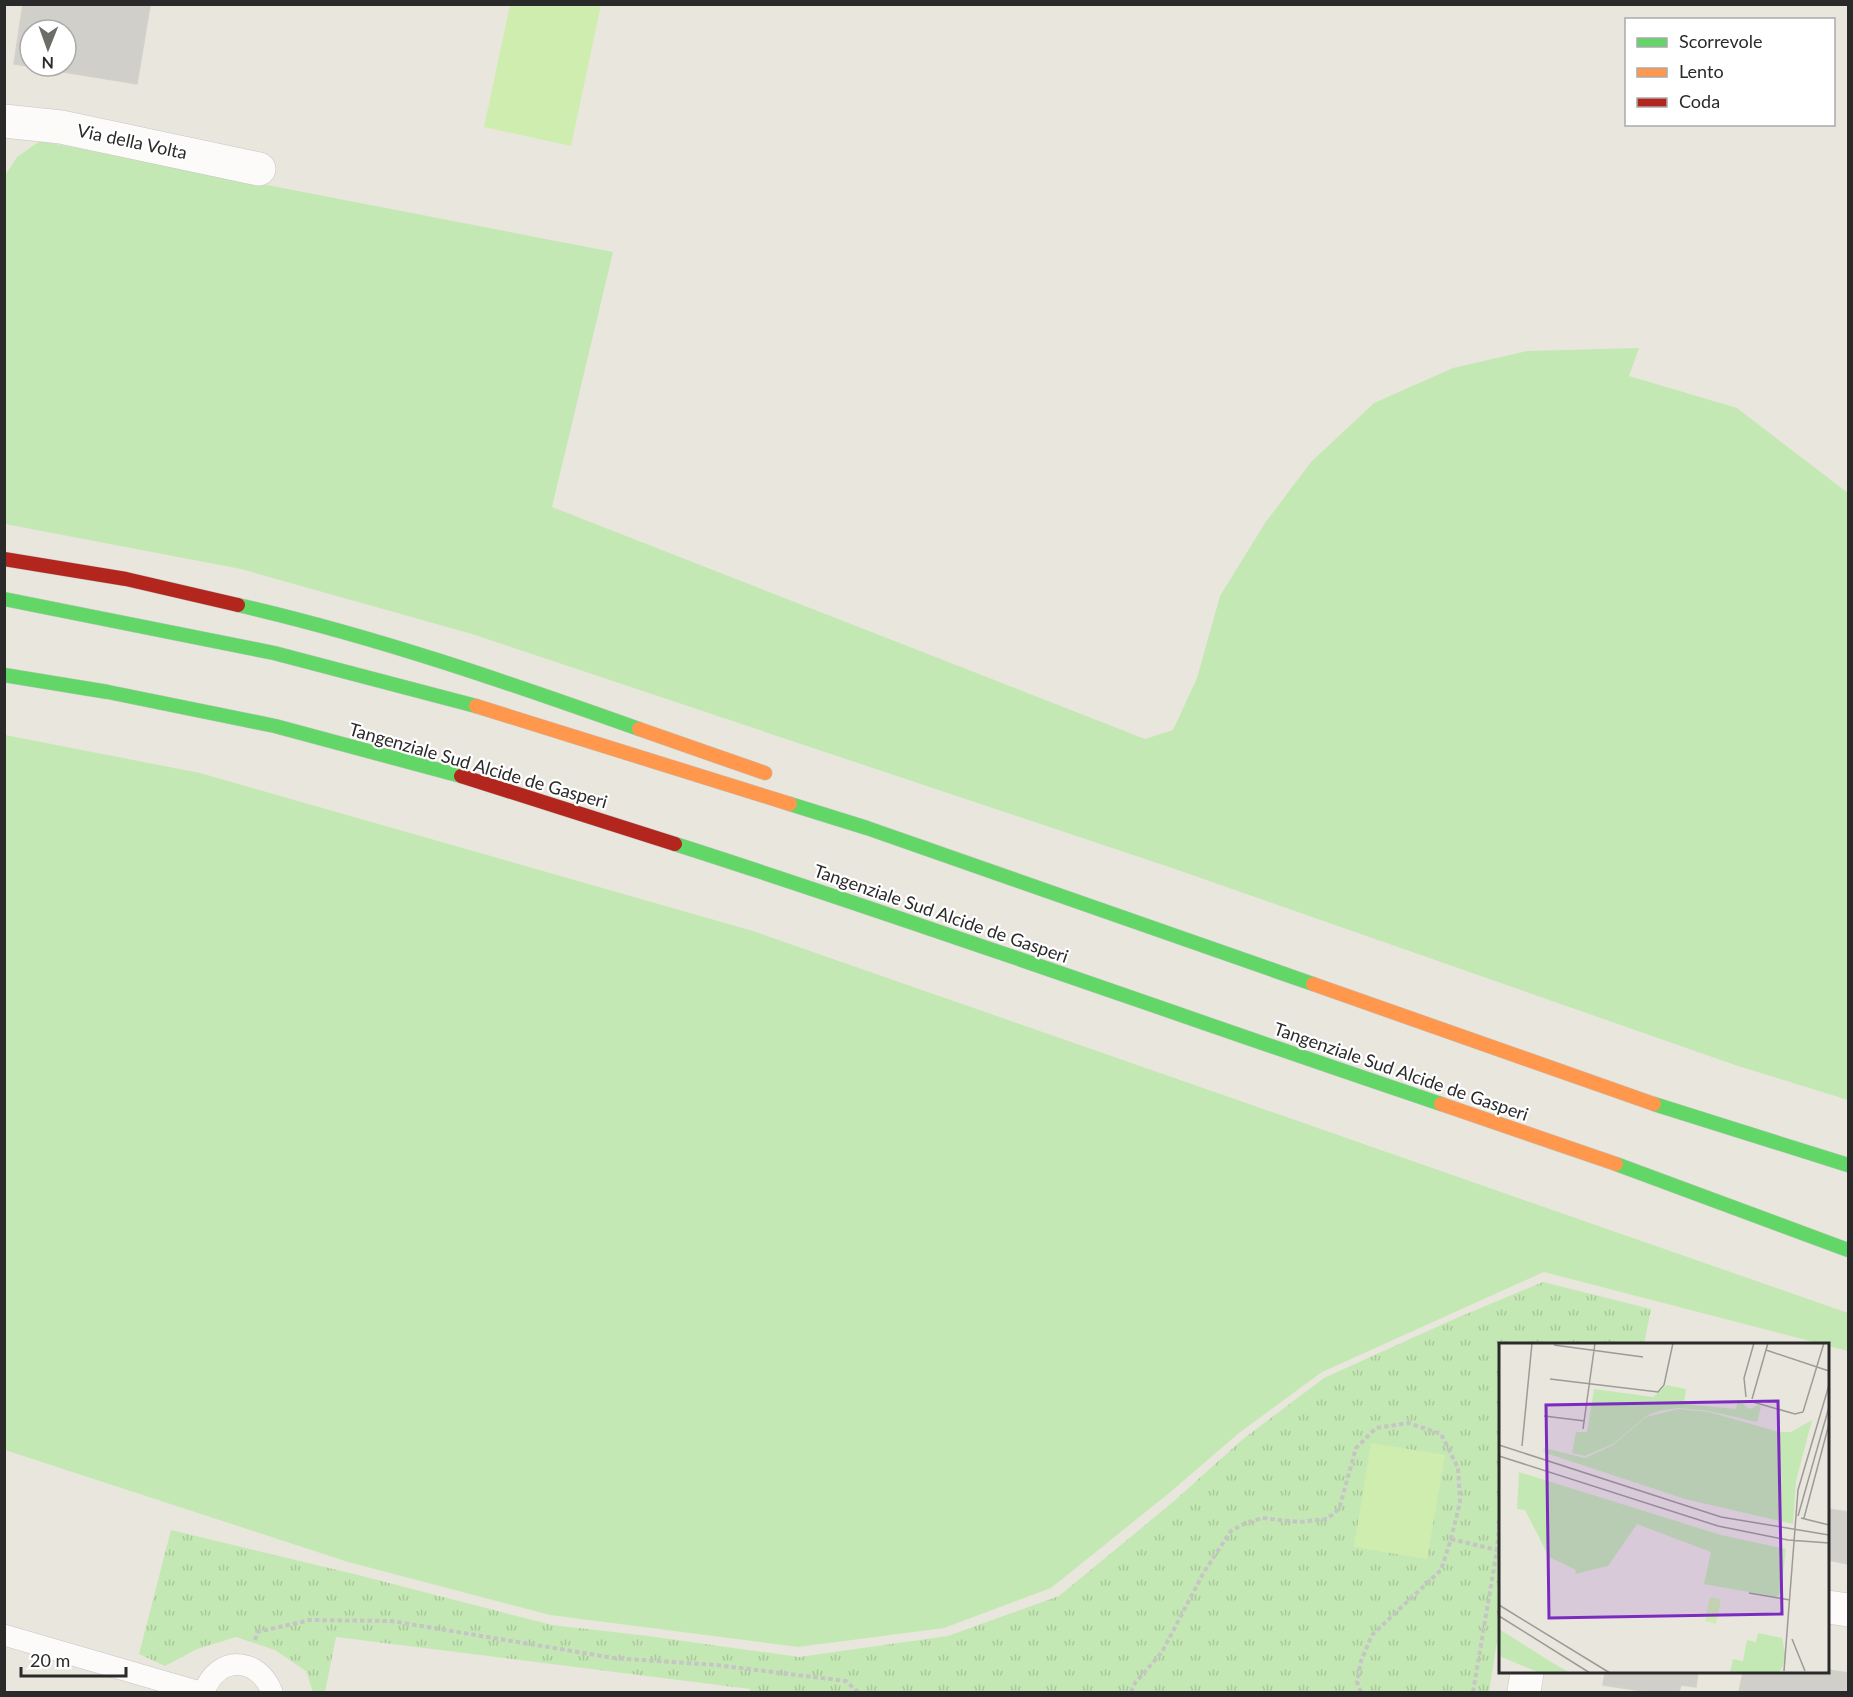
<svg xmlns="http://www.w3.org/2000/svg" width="1853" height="1697" viewBox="0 0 1853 1697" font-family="Lato,sans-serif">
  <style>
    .grass { fill: #c4e8b3 }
    .park { fill: url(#park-tufts) }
    .pitch { fill: #d0edb0 }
    .building { fill: #d1cfc9; stroke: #d4d1ca; stroke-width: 1.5; fill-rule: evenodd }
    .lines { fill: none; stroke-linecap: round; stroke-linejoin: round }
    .lane-casing { stroke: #c6c5c4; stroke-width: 22 }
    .street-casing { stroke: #c6c5c4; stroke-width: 34 }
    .fast-casing { stroke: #c4c4c0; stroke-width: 15 }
    .slow-casing { stroke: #c4c4c0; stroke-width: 15 }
    .jam-casing { stroke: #c4c4c0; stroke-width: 15 }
    .path { stroke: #c6c5c5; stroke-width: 4; stroke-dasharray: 4.5 3; stroke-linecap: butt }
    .lane { stroke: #fcfbfa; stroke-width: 21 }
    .street { stroke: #fcfbfa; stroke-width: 33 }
    .fast { stroke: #63d668; stroke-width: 14 }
    .slow { stroke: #ff974d; stroke-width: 14 }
    .jam { stroke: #b3261e; stroke-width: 14 }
    .labels { text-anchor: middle; stroke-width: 4.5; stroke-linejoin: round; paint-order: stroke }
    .street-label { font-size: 18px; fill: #2a2a2a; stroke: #fff }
    .inset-road { fill: none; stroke: #9d9b96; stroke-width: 1.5 }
    .view { fill: #7b2cbf; fill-opacity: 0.15; stroke: #7b2cbf; stroke-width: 3 }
    .inset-edge { fill: none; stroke: #2a2a2a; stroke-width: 3 }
  </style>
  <defs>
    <pattern id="park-tufts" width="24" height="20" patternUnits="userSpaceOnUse" patternTransform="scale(1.5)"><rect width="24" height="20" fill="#c4e8b3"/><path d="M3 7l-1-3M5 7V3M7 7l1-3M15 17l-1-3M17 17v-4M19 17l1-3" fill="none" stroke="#a9c79a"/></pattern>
  </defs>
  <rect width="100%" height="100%" fill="#e9e6de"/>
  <!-- grass -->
  <g class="grass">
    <polygon points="40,141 613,252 552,507 1145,739 1173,730 1197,678 1220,596 1265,523 1311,462 1374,403 1453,368 1527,351 1639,348 1629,376 1737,408 1848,493 1848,1100 1735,1065 1178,870 472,634 241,569 5,524 4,177 17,157"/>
    <polygon points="5,735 200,773 753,931 1848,1313 1848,1351 1544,1272 1322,1372 1239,1433 1168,1494 1051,1588 944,1628 798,1647 550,1615 348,1562 5,1450"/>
  </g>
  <!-- park -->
  <polygon class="park" points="1543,1282 1651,1309 1644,1344 1500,1344 1500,1623 1489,1692 750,1692 750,1689 336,1637 325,1692 313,1692 306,1671 275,1650 236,1637 197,1649 165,1666 139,1654 171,1530 358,1575 552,1625 648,1636 799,1657 948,1636 1059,1596 1173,1502 1243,1439 1324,1378 1452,1320"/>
  <!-- pitch -->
  <g class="pitch">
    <polygon points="510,5 601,5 571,146 484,127"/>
    <polygon points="1371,1443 1445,1455 1427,1559 1354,1547"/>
  </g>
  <!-- building -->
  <g class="building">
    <path d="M23 4 150 6 137 84 14 64ZM30 30H66V66H30Z"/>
    <polygon points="1828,1509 1848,1512 1848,1564 1828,1560"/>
    <polygon points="1828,1670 1848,1673 1846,1692 1739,1692 1743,1672 1828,1672"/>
    <polygon points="1595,1672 1698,1672 1696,1687 1681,1685 1679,1692 1650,1692 1603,1685 1605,1673"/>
  </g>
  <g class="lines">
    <defs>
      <g id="lane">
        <polyline points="4,1635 200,1692"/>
        <path d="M204 1692C217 1655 258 1656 272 1692"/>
      </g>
      <g id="street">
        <polyline points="4,121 61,127 259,169"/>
        <polyline points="1828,1607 1848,1610"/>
        <polyline points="1524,1692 1527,1672"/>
      </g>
      <g id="fast">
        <polyline points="4,599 274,653 476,706"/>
        <path d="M238 605C374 636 507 682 639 729"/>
        <polyline points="4,675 108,692 275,726 461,776"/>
        <polyline points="790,804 867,828 1313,984"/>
        <path d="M675 844C932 926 1185 1018 1441 1104"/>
        <polyline points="1654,1104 1848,1165"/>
        <polyline points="1616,1164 1848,1250"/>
      </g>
      <g id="slow">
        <polyline points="476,706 790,804"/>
        <polyline points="639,729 765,773"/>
        <polyline points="1313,984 1654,1104"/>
        <polyline points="1441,1104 1616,1164"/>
      </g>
      <g id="jam">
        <polyline points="4,559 126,579 238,605"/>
        <polyline points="461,776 675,844"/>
      </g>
    </defs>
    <!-- lane casing -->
    <use href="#lane" class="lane-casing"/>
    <!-- street casing -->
    <use href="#street" class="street-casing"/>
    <!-- fast casing -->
    <use href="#fast" class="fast-casing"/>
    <!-- slow casing -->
    <use href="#slow" class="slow-casing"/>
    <!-- jam casing -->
    <use href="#jam" class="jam-casing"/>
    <!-- path -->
    <g class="path">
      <polyline points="1451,1539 1497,1550"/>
      <polyline points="255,1640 257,1632 310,1620 391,1621 614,1658 716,1665 846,1681 858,1692"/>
      <polyline points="1131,1692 1135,1683 1162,1652 1204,1572 1231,1531 1244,1524 1262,1518 1299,1522 1327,1519 1339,1509 1356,1448 1376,1428 1409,1423 1441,1434 1458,1468 1460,1502 1451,1539 1441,1570 1372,1635 1361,1661 1357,1682 1361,1692"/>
      <polyline points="1473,1692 1497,1550 1500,1514"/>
    </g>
    <!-- lane -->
    <use href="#lane" class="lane"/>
    <!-- street -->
    <use href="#street" class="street"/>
    <!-- fast -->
    <use href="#fast" class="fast"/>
    <!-- slow -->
    <use href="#slow" class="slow"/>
    <!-- jam -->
    <use href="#jam" class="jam"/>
  </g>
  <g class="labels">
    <!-- street labels -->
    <g class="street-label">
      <text transform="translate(132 142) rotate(12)" y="6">Via della Volta</text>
      <text transform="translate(478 766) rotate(16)" y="6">Tangenziale Sud Alcide de Gasperi</text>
      <text transform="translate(941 914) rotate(19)" y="6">Tangenziale Sud Alcide de Gasperi</text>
      <text transform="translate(1401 1072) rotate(19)" y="6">Tangenziale Sud Alcide de Gasperi</text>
    </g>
  </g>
  <!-- overview -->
  <g transform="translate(1499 1343)">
    <rect width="330" height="330" fill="#e9e6de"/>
    <path d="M179 66 210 69 280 89H292L313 77 297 138 294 181 186 156 44 109 45 105 86 115 114 102 147 74ZM20 129 222 192 287 206 282 249 278 254 205 241 212 209 138 181 109 223 76 231 77 227 50 214 26 167 18 166ZM0 286 54 320 71 330H41L0 313Z" fill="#c4e8b3"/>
    <path d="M259 290 283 295 287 314 283 325 279 330H231L234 316 244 318 248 297 257 299Z" fill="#c4e8b3"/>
    <path d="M168 42 187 46 185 61 237 66 239 56 250 66 259 62 262 64 258 79 210 68 179 65 160 68 147 73 114 101 86 113 73 110 77 89H88L95 46 154 54Z" fill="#c4e8b3"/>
    <path d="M211 254 222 256 217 281 206 278Z" fill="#d0edb0"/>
    <path class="inset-road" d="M55 2 144 14M267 7 330 28M51 36 159 49 165 42 174 0M247 54 245 35 255 0M253 56 269 0M254 59 296 71 304 69 325 0M45 73 86 78M84 86 96 0M0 102 222 174 330 192M23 103 33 0M0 113 219 183 289 197 330 200M299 173 330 64M302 175 330 182M305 175 330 81M250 250 291 257M0 262 111 330M0 273 91 330M293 296 306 328M285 328 299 147 330 42"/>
    <path class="view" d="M279 58 283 271 50 275 47 62Z"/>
    <rect width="330" height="330" class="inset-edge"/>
  </g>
  <!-- border -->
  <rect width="1853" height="1697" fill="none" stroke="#2a2a2a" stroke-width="12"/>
  <!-- legend -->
  <rect x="1625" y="18" width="210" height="108" fill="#ffffff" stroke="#aaaaaa" stroke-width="1.5"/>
  <rect x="1637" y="38" width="30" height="9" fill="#63d668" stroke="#aaaaaa" stroke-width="1.5"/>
  <text x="1679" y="48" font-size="18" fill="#2a2a2a">Scorrevole</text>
  <rect x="1637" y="68" width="30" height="9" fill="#ff974d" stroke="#aaaaaa" stroke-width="1.5"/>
  <text x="1679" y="78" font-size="18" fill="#2a2a2a">Lento</text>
  <rect x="1637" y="98" width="30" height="9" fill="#b3261e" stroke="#aaaaaa" stroke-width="1.5"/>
  <text x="1679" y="108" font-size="18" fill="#2a2a2a">Coda</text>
  <!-- north arrow -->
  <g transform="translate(48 48) rotate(181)"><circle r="28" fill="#ffffff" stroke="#aaaaaa" stroke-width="1.5"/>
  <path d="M0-4.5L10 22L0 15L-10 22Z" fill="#6d6c69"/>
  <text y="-9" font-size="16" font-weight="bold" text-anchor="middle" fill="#2a2a2a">N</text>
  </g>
  <!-- scale -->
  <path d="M21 1667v9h105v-9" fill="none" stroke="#2a2a2a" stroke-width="3"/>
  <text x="30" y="1667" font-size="18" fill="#2a2a2a" stroke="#ffffff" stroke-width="4.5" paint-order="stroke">20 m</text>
</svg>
